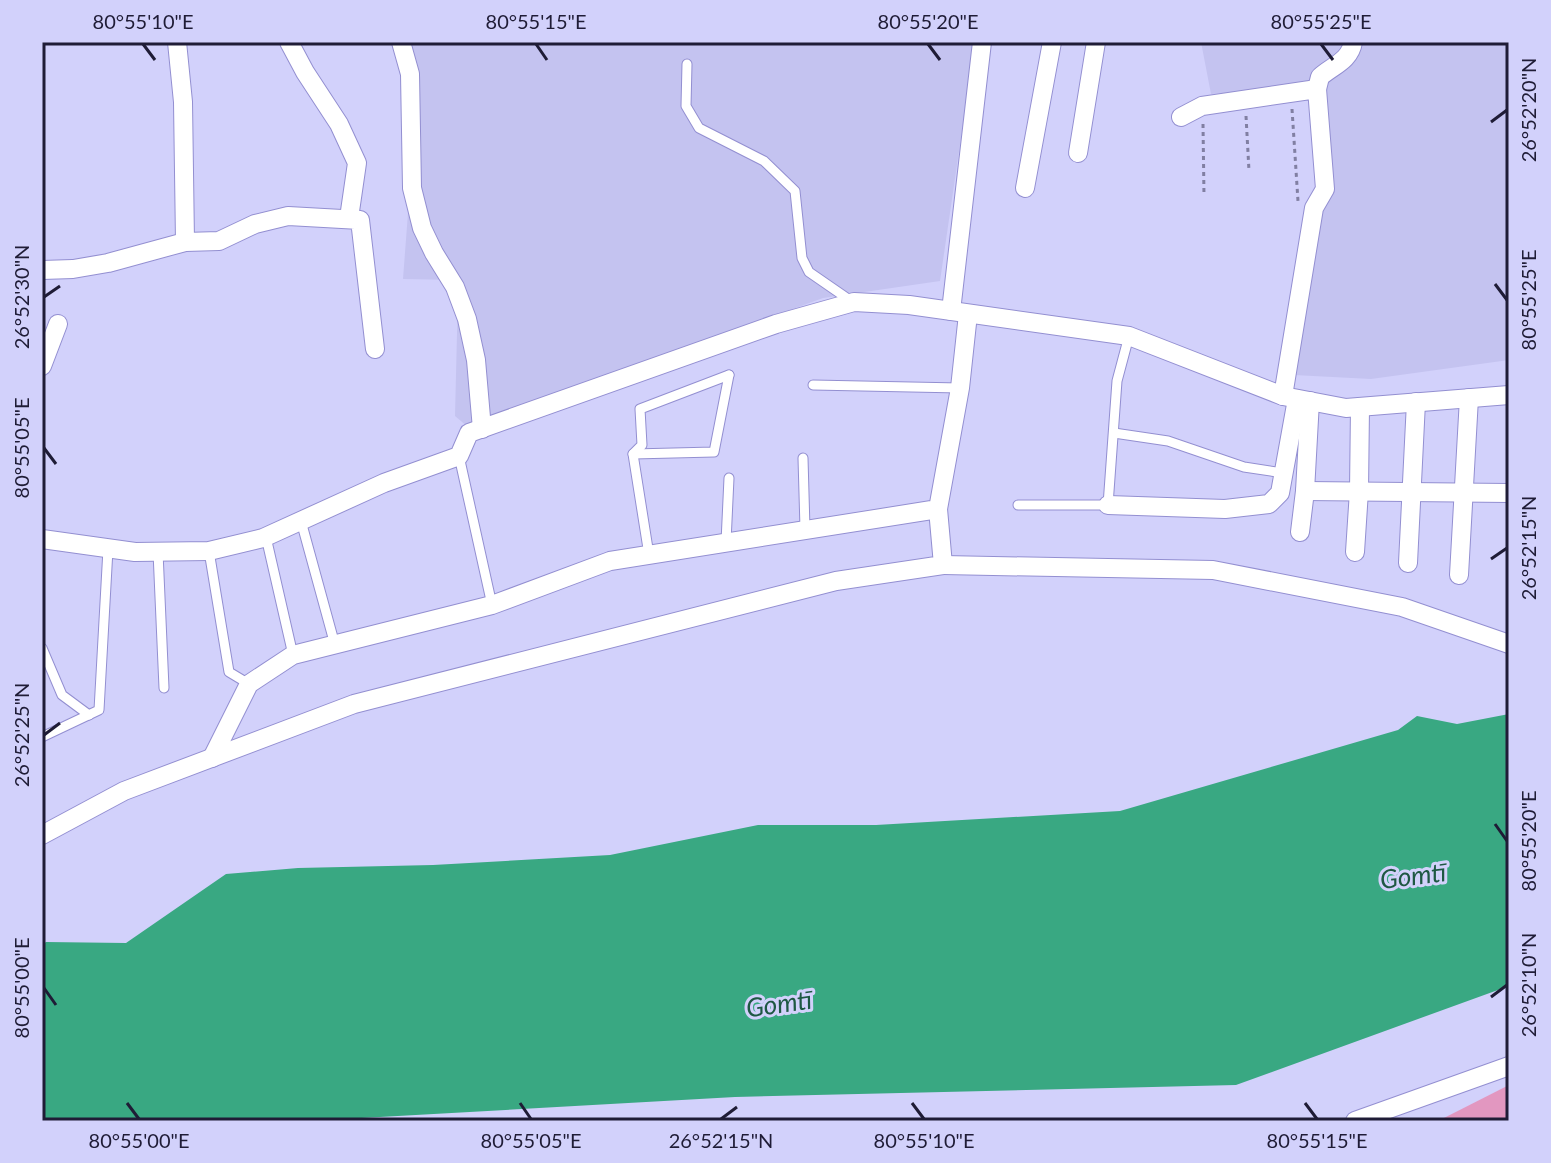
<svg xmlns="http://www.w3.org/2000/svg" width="1551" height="1163" viewBox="0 0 1551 1163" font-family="Lato,sans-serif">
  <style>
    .built { fill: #c4c3f0 }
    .green { fill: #e297c0 }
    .water { fill: #39a882 }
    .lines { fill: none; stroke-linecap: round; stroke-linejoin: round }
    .lane-casing { stroke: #938fd1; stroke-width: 11 }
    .street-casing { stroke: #938fd1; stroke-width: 20 }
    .path { stroke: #817fa2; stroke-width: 3; stroke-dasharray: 4 4; stroke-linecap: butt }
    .lane { stroke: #fff; stroke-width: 9 }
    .street { stroke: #fff; stroke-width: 18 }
    .ticks { fill: none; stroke: #1f1c36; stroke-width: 3 }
    .labels { text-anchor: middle; stroke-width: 6; stroke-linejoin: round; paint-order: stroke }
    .water-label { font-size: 26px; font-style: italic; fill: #1e5843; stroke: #d2d1fb }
    .neatline { fill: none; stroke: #1f1c36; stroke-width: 3 }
    .ticks-label { font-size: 20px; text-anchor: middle; fill: #1f1c36 }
  </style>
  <rect width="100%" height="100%" fill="#d2d1fb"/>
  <!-- built -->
  <g class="built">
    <polygon points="398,42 975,42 940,281 823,298 468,427 455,416 458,292 456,280 403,279 412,160"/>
    <polygon points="1201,42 1509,42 1509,360 1371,379 1294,375 1320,210 1312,86 1211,94"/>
  </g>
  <!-- green -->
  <polygon class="green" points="1509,1085 1509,1121 1438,1121"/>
  <!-- water -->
  <polygon class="water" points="1509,714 1509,986 1236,1085 735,1097 308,1121 42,1121 42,945 46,942 126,943 226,874 298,868 433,865 610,855 758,825 876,825 1120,811 1398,730 1417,716 1457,724"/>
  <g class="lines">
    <defs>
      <g id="lane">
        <polyline points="687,64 686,106 699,128 764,161 795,191 802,258 809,272 851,301"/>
        <polyline points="813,385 960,388"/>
        <polyline points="1114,433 1168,441 1244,467 1283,473"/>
        <polyline points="633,454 714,452 729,375"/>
        <polyline points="459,456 492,605"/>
        <polyline points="803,458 805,529"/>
        <polyline points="1018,505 1108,505 1117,381 1129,336"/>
        <polyline points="301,521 335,645"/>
        <polyline points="266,537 293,655"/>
        <polyline points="726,542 729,478"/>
        <polyline points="209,551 229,672 249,684"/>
        <polyline points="158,552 164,688"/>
        <polyline points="649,555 633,454 642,445 640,409 729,375"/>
        <polyline points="42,648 62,695 89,715"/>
        <polyline points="42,737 99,710 108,549"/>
      </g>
      <g id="street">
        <polyline points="177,42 183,102 185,242"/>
        <polyline points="289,42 305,72 339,124 357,163 349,218"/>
        <polyline points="401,42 410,74 412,188 422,228 434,253 455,287 467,319 476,360 482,429"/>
        <path d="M1317 89 1320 77C1332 66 1350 61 1353 42"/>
        <polyline points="1181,117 1202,106 1317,89 1325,189 1314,208 1283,396"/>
        <polyline points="1078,153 1096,42"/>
        <polyline points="1025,188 1052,42"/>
        <polyline points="42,270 73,269 108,263 185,242 219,241 255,224 288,216 360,220 375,349"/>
        <polyline points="951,311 982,42"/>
        <polyline points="42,366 58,324"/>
        <polyline points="1305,491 1509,493"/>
        <polyline points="1108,505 1225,509 1269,504 1280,493 1297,399"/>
        <polyline points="1300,532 1305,491 1310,401"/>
        <polyline points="42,539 135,552 209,551 263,538 384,483 459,456 469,433 776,324 854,302 909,305 1129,336 1283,396 1346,408 1509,395"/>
        <polyline points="1355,552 1359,491 1360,407"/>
        <polyline points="1408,563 1416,402"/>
        <polyline points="943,565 1213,570 1402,607 1509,644"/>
        <polyline points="1459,575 1469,398"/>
        <polyline points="212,758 249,684 293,655 492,605 610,561 938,509 960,388 968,314"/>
        <polyline points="42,835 124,791 354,704 836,581 943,565 938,509"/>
        <polyline points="1355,1121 1509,1066"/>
      </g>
    </defs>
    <!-- lane casing -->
    <use href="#lane" class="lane-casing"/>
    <!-- street casing -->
    <use href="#street" class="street-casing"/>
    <!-- path -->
    <g class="path">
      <polyline points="1292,109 1298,201"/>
      <polyline points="1246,116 1249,171"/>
      <polyline points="1203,124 1204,196"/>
    </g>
    <!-- lane -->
    <use href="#lane" class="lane"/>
    <!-- street -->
    <use href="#street" class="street"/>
  </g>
  <!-- ticks -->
  <path class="ticks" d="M143 44 155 60M536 44 547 60M928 44 940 60M1321 44 1333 60M1491 122 1507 110M1495 284 1507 300M44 297 60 286M44 448 56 464M1491 559 1507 548M44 735 60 723M1495 824 1507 841M44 988 56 1005M1491 997 1507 985M127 1103 139 1119M520 1103 531 1119M912 1103 924 1119M1305 1103 1317 1119M721 1119 737 1107"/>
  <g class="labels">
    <!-- water labels -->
    <g class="water-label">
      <text transform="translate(1413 876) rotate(-7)" y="9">Gomtī</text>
      <text transform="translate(779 1004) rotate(-8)" y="9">Gomtī</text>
    </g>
  </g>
  <!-- border -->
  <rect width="1551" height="1163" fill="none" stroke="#d2d1fb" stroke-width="88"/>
  <rect x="44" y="44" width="1463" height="1075" class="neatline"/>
  <g class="ticks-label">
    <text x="143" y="29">80°55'10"E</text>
    <text x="536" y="29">80°55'15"E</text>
    <text x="928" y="29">80°55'20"E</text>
    <text x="1321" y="29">80°55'25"E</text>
    <text transform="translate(1529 110) rotate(-90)" y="7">26°52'20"N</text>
    <text transform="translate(22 297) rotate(-90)" y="7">26°52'30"N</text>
    <text transform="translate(1529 300) rotate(-90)" y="7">80°55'25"E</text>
    <text transform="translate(22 448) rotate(-90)" y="7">80°55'05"E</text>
    <text transform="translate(1529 548) rotate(-90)" y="7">26°52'15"N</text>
    <text transform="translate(22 735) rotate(-90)" y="7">26°52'25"N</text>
    <text transform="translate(1529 841) rotate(-90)" y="7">80°55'20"E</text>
    <text transform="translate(1529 985) rotate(-90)" y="7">26°52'10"N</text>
    <text transform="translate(22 988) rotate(-90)" y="7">80°55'00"E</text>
    <text x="139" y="1148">80°55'00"E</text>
    <text x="531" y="1148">80°55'05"E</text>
    <text x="721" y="1148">26°52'15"N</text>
    <text x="924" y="1148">80°55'10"E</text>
    <text x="1317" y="1148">80°55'15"E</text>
  </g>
</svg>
